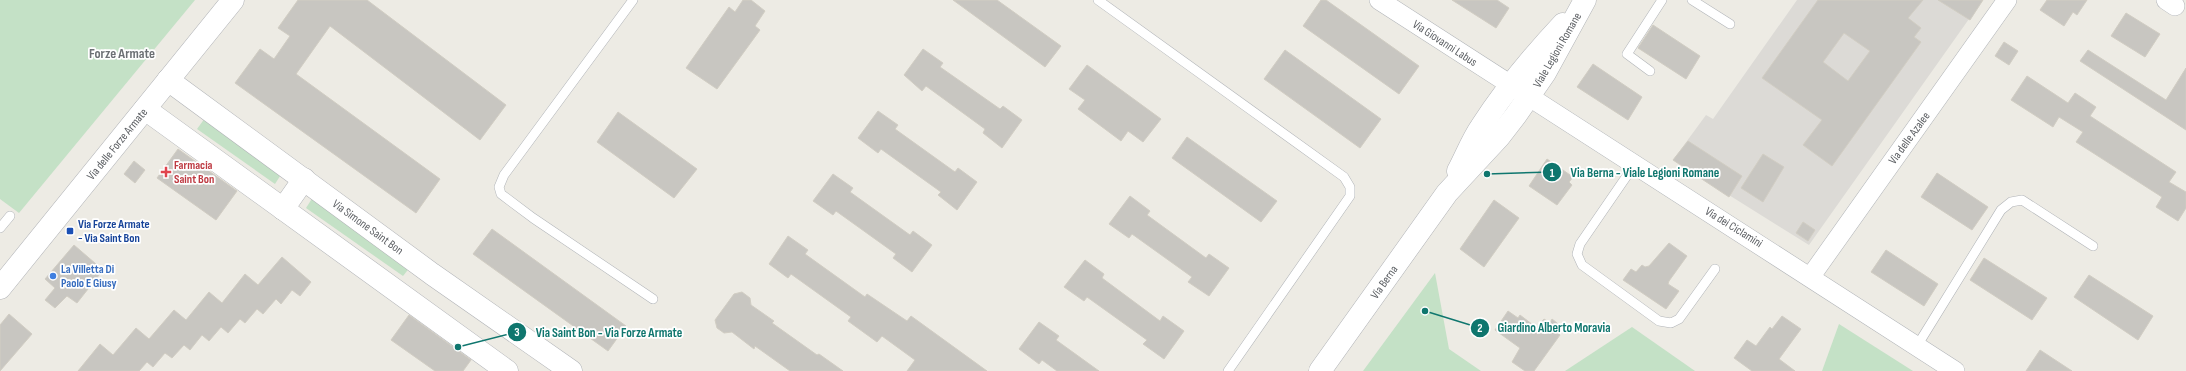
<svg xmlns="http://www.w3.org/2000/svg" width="2186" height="371" viewBox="0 0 2186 371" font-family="'Sofia Sans Condensed',sans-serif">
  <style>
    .industrial { fill: #dcdad6 }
    .green { fill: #c4e1c6 }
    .building { fill: #c8c6c1; stroke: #d1cdc3; fill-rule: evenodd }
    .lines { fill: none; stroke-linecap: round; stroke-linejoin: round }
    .lane-casing { stroke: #b1b4b8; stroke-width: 10 }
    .street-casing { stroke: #b1b4b8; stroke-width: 20 }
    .secondary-casing { stroke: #b1b3b7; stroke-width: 23 }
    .lane { stroke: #fff; stroke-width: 9 }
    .street { stroke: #fff; stroke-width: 19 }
    .secondary { stroke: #fff; stroke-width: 22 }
    .health-dot { fill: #e0444e; stroke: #fff; stroke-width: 1.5 }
    .transit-dot { fill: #1a4fb4; stroke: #fff; stroke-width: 1.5 }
    .shop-dot { fill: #3f7fe0; stroke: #fff; stroke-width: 1.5 }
    .labels { text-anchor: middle; stroke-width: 3.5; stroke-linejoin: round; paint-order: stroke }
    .street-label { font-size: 12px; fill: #5c5f63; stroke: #fff }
    .health-label { font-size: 12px; font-weight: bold; fill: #be3a42; stroke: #fff; text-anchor: start }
    .transit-label { font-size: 12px; font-weight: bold; fill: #164399; stroke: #fff; text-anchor: start }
    .shop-label { font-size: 12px; font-weight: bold; fill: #366cbe; stroke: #fff; text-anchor: start }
    .quarter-label { font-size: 14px; font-weight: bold; fill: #6d7175; stroke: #fff }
    .leader { fill: none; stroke: #0f766e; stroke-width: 1.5 }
    .callout-dot { fill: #0f766e; stroke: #fff; stroke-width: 1.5 }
    .mark-label { font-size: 12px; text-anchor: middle; font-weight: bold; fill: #fff }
    .callout-label { font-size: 13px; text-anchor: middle; font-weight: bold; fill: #0f766e; stroke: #fff; stroke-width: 3.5; stroke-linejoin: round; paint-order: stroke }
  </style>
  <rect width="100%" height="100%" fill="#edebe4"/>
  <!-- industrial -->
  <polygon class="industrial" points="1797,0 1978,0 1981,2 1809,245 1673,160 1706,115 1713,119"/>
  <!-- green -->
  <g class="green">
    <polygon points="0,0 195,0 19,213 0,199"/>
    <polygon points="205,118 282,173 275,184 197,129"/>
    <polygon points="313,197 411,266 403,276 306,208"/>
    <polygon points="1435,273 1449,349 1481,371 1363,371"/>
    <polygon points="1839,324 1913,371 1822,371"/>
    <polygon points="1632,327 1695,371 1565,371"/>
  </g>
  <!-- building -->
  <g class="building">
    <polygon points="298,0 367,0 506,105 480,140 330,26 296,74 440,179 416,213 235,83 260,49 274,59 290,36 278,28"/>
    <polygon points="743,0 751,0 765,11 755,26 760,30 717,89 686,68 729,7 735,12"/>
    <polygon points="953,0 997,0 1061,46 1045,67"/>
    <polygon points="1321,0 1326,0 1419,66 1399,94 1303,26"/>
    <polygon points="1452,0 1497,0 1509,8 1496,28"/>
    <path d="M1818 0H1923L1908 18 1921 28 1914 37 1921 42 1832 166 1803 145 1822 120 1762 78ZM1844 33 1870 51 1848 81 1823 62Z"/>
    <polygon points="1938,0 1983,0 1970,20"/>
    <polygon points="2047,0 2087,0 2077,15 2073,12 2064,26 2040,10"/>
    <polygon points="2126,13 2160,34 2145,57 2111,36"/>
    <polygon points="1653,25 1700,56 1686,79 1638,48"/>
    <polygon points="2004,42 2018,51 2009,65 1995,56"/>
    <polygon points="923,49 943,63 940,67 1000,109 1003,106 1022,120 1002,148 983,133 985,129 926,86 922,91 904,75"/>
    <polygon points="1285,50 1381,119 1360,148 1264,79"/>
    <polygon points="2088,50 2166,100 2186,68 2186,130 2080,61"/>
    <polygon points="1593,64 1642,97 1628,120 1577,87"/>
    <polygon points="1087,65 1161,119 1143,142 1128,131 1121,141 1078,109 1085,100 1069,89"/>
    <polygon points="2027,76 2068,103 2075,93 2096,107 2090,116 2176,172 2169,182 2186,192 2186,208 2178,221 2156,207 2162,197 2076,142 2083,132 2059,117 2053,127 2011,100"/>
    <polygon points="878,111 898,125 895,129 955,172 958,168 977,182 957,210 938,195 941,192 881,149 878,153 858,138"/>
    <polygon points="618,112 697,169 674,198 597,142"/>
    <polygon points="1187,137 1277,201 1261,222 1172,158"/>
    <polygon points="1688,141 1742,176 1729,197 1673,160"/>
    <polygon points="178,149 237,191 216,220 157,178"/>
    <polygon points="1763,154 1784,167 1763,202 1741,188"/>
    <polygon points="1547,159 1573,177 1569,182 1572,185 1557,205 1529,186"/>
    <polygon points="134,161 145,170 135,183 124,174"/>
    <polygon points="1937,173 1988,207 1972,230 1921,197"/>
    <polygon points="833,174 853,188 850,192 910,235 913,231 932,245 912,272 893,258 896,254 836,211 833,215 813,201"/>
    <polygon points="1130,196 1150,211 1147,215 1206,258 1209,254 1229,268 1209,296 1188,282 1192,277 1132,234 1129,238 1109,224"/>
    <polygon points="1494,200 1519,218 1484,267 1460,249"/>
    <polygon points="1803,222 1815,230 1808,241 1796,233"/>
    <polygon points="492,229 626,326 608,351 473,254"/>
    <polygon points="788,236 808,250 805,254 865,297 867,294 907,321 911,316 987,371 907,371 915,360 882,336 877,342 848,321 851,317 791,274 788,278 769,264"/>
    <polygon points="1669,243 1687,256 1669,281 1668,284 1679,291 1666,309 1623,280 1631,269 1636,272 1642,265 1645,267 1649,266"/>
    <polygon points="74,245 103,270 77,303 67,296 55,308 45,300 55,288 45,279"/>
    <polygon points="1886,250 1938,284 1924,306 1871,272"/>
    <polygon points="282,257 311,282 300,296 292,290 281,304 276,299 263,314 257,309 245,323 240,319 228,333 221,327 209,341 202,335 190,350 184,345 172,358 165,353 153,367 147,362 139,371 78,371 100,344 113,355 136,328 149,339 174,310 186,320 209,292 222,303 245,274 258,285"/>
    <polygon points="1984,258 2047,298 2032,320 1970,280"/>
    <polygon points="1085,260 1104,274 1102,278 1160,321 1163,316 1184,331 1164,359 1143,344 1147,340 1087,297 1084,301 1064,287"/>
    <polygon points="2089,275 2153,316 2138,340 2074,297"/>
    <polygon points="742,292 750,298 751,305 774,321 772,323 817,355 819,354 843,371 790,371 755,346 754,349 732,332 724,333 717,328 715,320 734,294"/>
    <polygon points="1508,311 1518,318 1520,315 1537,328 1544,319 1550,323 1552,319 1562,327 1558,333 1560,335 1534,371 1525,371 1512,362 1520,348 1495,330"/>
    <polygon points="9,314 32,334 0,371 0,325"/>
    <polygon points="409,315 471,360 463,371 435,371 391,340"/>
    <polygon points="1782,316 1801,329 1779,359 1795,371 1752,371 1734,358 1747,340 1756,346 1770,327 1772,329"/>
    <polygon points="1039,322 1059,336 1056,340 1099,371 1057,371 1042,360 1039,364 1019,349"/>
    <polygon points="2040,350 2072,371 2026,371"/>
  </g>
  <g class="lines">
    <defs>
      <g id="lane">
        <polyline points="633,0 504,175 499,187 501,194 533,218 653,299"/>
        <polyline points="1098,0 1344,177 1350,187 1350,196 1228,371"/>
        <polyline points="1692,0 1730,24"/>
        <polyline points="1650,71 1627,54 1662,0"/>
        <polyline points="1635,164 1580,244 1577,254 1582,265 1659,321 1671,323 1679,319 1715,269"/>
        <polyline points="0,228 10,216"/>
        <polyline points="1917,346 2001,210 2011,202 2022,200 2093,246"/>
      </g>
      <g id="street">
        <polyline points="1379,0 1955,371"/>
        <polyline points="2166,0 2175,6"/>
        <polyline points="1811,276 2007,0"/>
      </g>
      <g id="secondary">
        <polyline points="168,80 432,274 571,371"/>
        <polyline points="145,109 507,371"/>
        <path d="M1458 171C1466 156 1472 140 1481 127 1505 90 1533 56 1563 24"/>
        <polyline points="283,209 304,179"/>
        <polyline points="0,288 233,0"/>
        <polyline points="1320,371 1447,193 1499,137 1516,115 1545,73 1585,0"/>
      </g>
    </defs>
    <!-- lane casing -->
    <use href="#lane" class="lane-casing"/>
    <!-- street casing -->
    <use href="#street" class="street-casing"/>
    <!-- secondary casing -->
    <use href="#secondary" class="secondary-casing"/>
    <!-- lane -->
    <use href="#lane" class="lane"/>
    <!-- street -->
    <use href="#street" class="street"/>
    <!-- secondary -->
    <use href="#secondary" class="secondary"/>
  </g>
  <!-- markers -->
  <path class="health-dot" d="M164 166h4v4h4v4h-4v4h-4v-4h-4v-4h4z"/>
  <rect class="transit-dot" x="66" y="227" width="8" height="8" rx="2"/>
  <circle class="shop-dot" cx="53" cy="276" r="4"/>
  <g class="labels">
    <!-- street labels -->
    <g class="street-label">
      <text transform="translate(1445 43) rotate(33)" y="4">Via Giovanni Labus</text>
      <text transform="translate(1557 50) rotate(-60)" y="4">Viale Legioni Romane</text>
      <text transform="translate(1909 138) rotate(-54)" y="4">Via delle Azalee</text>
      <text transform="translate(117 144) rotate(-51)" y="4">Via delle Forze Armate</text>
      <text transform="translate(368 227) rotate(36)" y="4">Via Simone Saint Bon</text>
      <text transform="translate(1734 227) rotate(32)" y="4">Via dei Ciclamini</text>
      <text transform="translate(1384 282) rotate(-55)" y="4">Via Berna</text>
    </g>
    <!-- health labels -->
    <g class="health-label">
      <text x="174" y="169">Farmacia<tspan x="174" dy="14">Saint Bon</tspan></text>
    </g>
    <!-- transit labels -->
    <g class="transit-label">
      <text x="78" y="228">Via Forze Armate<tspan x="78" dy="14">- Via Saint Bon</tspan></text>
    </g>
    <!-- shop labels -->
    <g class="shop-label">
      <text x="61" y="273">La Villetta Di<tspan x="61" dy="14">Paolo E Giusy</tspan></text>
    </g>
    <!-- quarter labels -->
    <g class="quarter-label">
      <text x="122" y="58">Forze Armate</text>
    </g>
  </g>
  <!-- callouts -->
  <path class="leader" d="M1487 174L1552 172M1425 311L1480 328M458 347L517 332"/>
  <g class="callout-dot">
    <circle cx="1487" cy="174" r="4"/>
    <circle cx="1425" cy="311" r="4"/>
    <circle cx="458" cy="347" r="4"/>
    <circle cx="1552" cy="172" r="10"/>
    <circle cx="1480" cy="328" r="10"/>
    <circle cx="517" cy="332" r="10"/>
  </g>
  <g class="mark-label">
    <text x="1552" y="177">1</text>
    <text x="1480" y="332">2</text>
    <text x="517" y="336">3</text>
  </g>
  <g class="callout-label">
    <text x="1645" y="177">Via Berna - Viale Legioni Romane</text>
    <text x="1554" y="332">Giardino Alberto Moravia</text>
    <text x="609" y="337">Via Saint Bon - Via Forze Armate</text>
  </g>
</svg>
